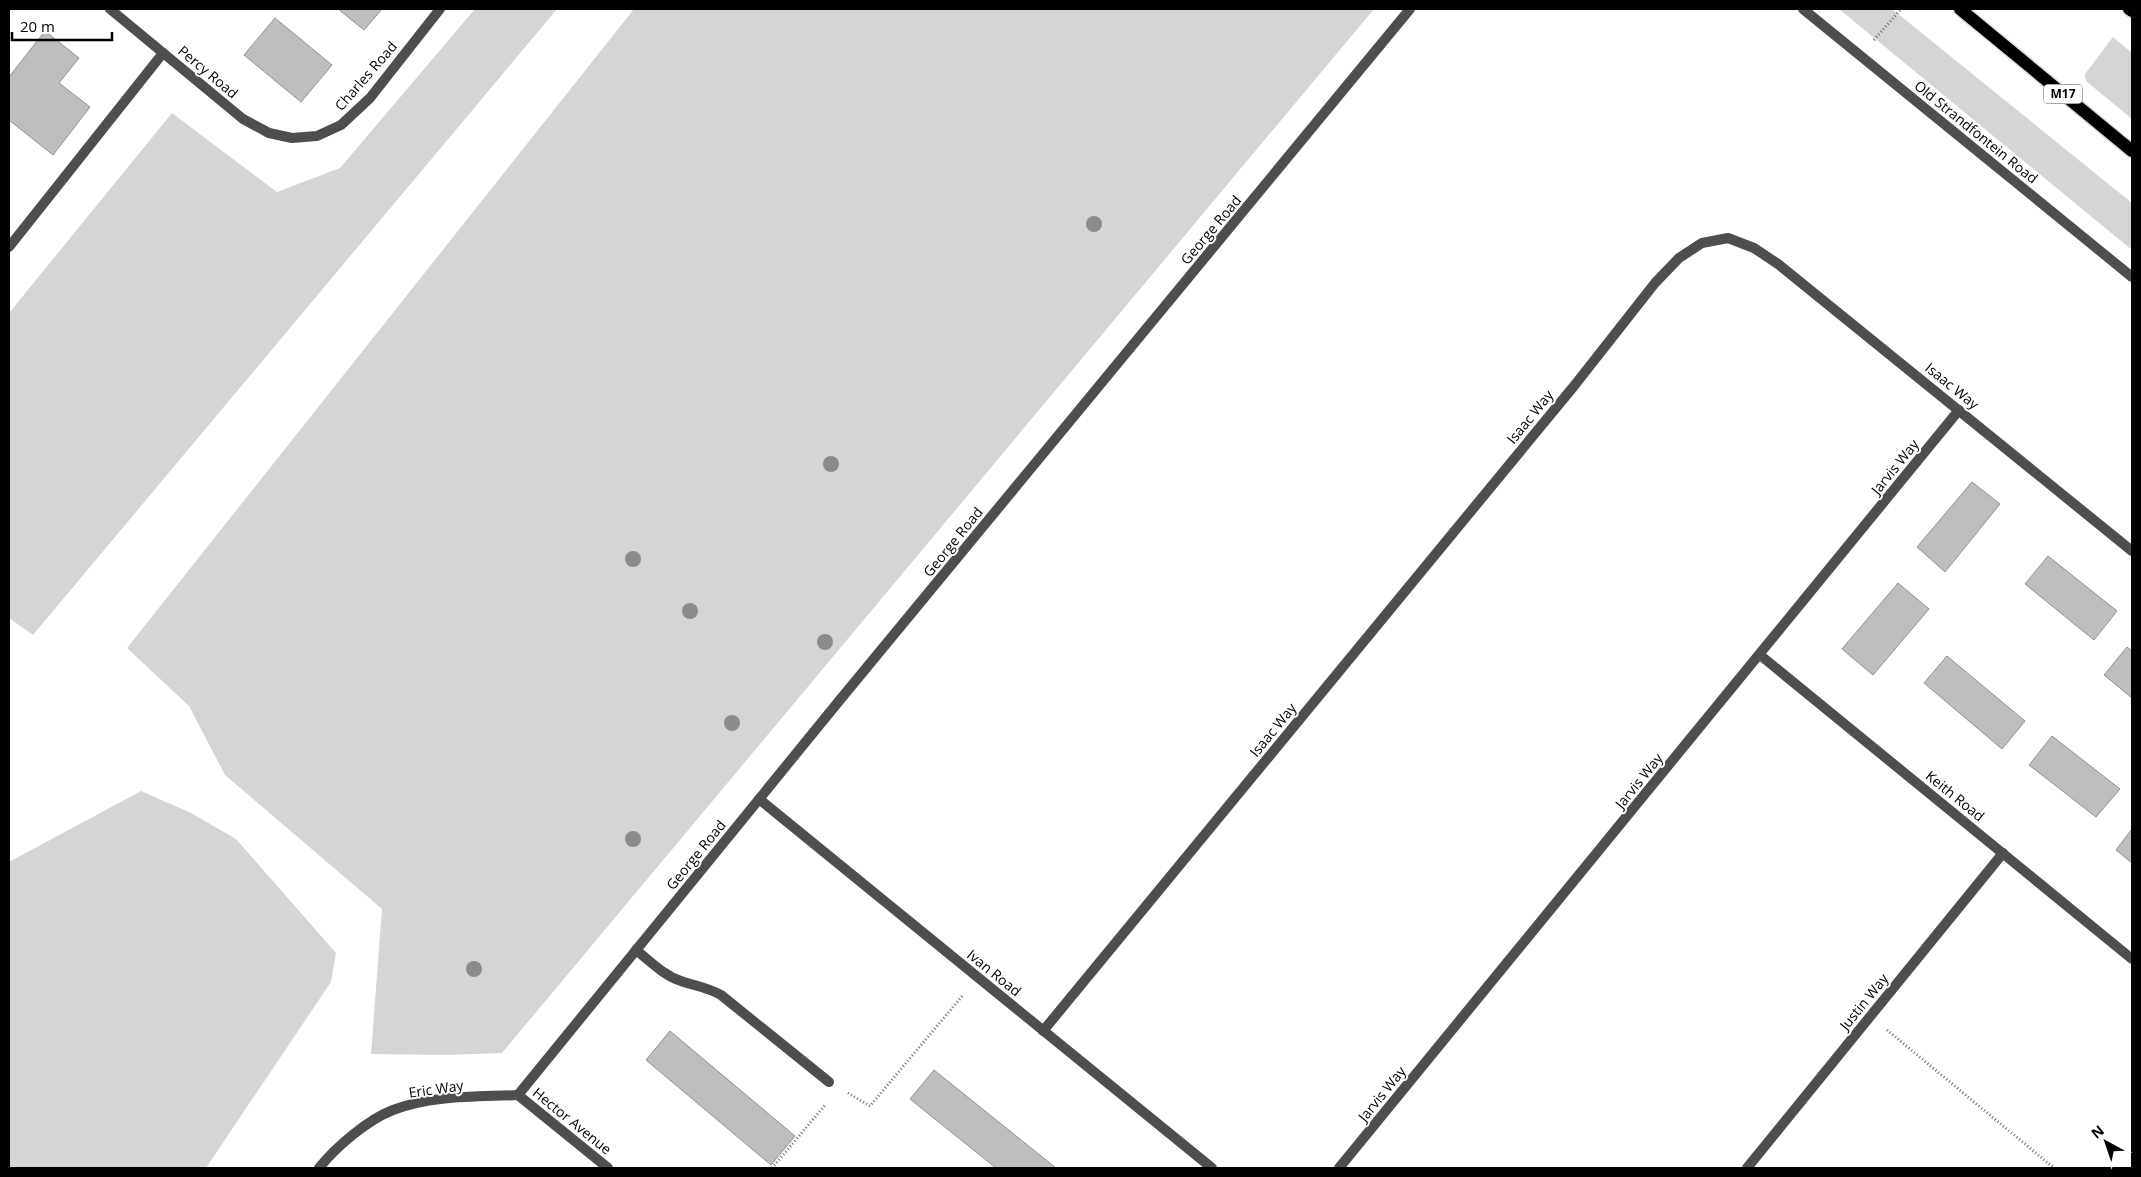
<svg xmlns="http://www.w3.org/2000/svg" width="2141" height="1177" viewBox="0 0 2141 1177" font-family="'Open Sans',sans-serif">
  <style>
    .green { fill: #d5d5d5 }
    .building { fill: #bebebe; stroke: #929292 }
    .lines { fill: none; stroke-linecap: round; stroke-linejoin: round }
    .primary-casing { stroke: #dbdbdb; stroke-width: 15 }
    .path { stroke: #707070; stroke-width: 3; stroke-dasharray: 1 2.5; stroke-linecap: butt }
    .service { stroke: #4e4e4e; stroke-width: 10 }
    .minor { stroke: #4e4e4e; stroke-width: 10 }
    .primary { stroke: #000; stroke-width: 12 }
    .tree { fill: #8b8b8b }
    .labels { text-anchor: middle; stroke-width: 4; stroke-linejoin: round; paint-order: stroke }
    .shield { fill: #fff; stroke: #4c4c4c; stroke-width: 1 }
    .shield-label { font-size: 12px; font-weight: bold; fill: #000 }
    .street-label { font-size: 14px; fill: #000; stroke: #fff }
  </style>
  <rect width="100%" height="100%" fill="#fff"/>
  <!-- green -->
  <g class="green">
    <polygon points="475,9 557,9 33,635 9,618 9,313 172,113 277,192 340,168"/>
    <polygon points="634,9 1374,9 502,1053 446,1055 371,1054 382,909 225,775 189,706 127,648"/>
    <polygon points="1839,9 1892,9 2132,203 2132,250"/>
    <polygon points="2113,37 2132,53 2132,119 2086,81 2085,74"/>
    <polygon points="141,791 191,813 236,839 336,953 331,982 206,1168 9,1168 9,862"/>
  </g>
  <!-- building -->
  <g class="building">
    <polygon points="338,9 382,9 364,30"/>
    <polygon points="275,18 332,65 301,102 244,55"/>
    <polygon points="45,31 79,58 59,83 90,107 53,155 9,120 9,77"/>
    <polygon points="1972,482 2000,504 1945,572 1917,547"/>
    <polygon points="2048,556 2117,611 2094,640 2025,584"/>
    <polygon points="1898,583 1929,609 1873,675 1842,649"/>
    <polygon points="2127,647 2132,651 2132,698 2104,675"/>
    <polygon points="1947,656 2025,721 2002,749 1924,683"/>
    <polygon points="2052,736 2120,789 2096,817 2029,765"/>
    <polygon points="2132,829 2132,863 2116,850"/>
    <polygon points="670,1031 795,1136 771,1165 646,1060"/>
    <polygon points="934,1070 1056,1168 996,1168 910,1099"/>
  </g>
  <g class="lines">
    <defs>
      <g id="primary">
        <polyline points="1960,9 2132,151"/>
        <polyline points="2129,9 2132,11"/>
      </g>
    </defs>
    <!-- primary casing -->
    <use href="#primary" class="primary-casing"/>
    <!-- path -->
    <g class="path">
      <polyline points="1874,40 1901,9"/>
      <polyline points="1887,1030 2054,1168"/>
      <polyline points="848,1093 870,1106 963,995"/>
      <polyline points="772,1168 826,1104"/>
    </g>
    <!-- service -->
    <g class="service">
      <polyline points="9,247 163,53"/>
      <path d="M636 950C650 961 663 975 681 981 695 986 707 987 721 995L829 1082"/>
    </g>
    <!-- minor -->
    <g class="minor">
      <polyline points="110,9 243,119 269,133 292,138 317,136 341,125 370,98 440,9"/>
      <polyline points="1803,9 2132,277"/>
      <polyline points="1760,655 2132,959"/>
      <polyline points="759,799 1212,1168"/>
      <polyline points="1043,1031 1574,386 1655,283 1679,258 1702,243 1728,238 1754,248 1778,264 2132,551"/>
      <polyline points="518,1095 839,701 1410,9"/>
      <polyline points="518,1095 608,1168"/>
      <path d="M319 1168C336 1147 367 1120 393 1110 432 1095 478 1097 518 1095"/>
      <polyline points="1339,1168 1959,410"/>
      <polyline points="1747,1168 2003,853"/>
    </g>
    <!-- primary -->
    <use href="#primary" class="primary"/>
  </g>
  <!-- trees -->
  <g class="tree">
    <circle cx="1094" cy="224" r="8"/>
    <circle cx="831" cy="464" r="8"/>
    <circle cx="633" cy="559" r="8"/>
    <circle cx="690" cy="611" r="8"/>
    <circle cx="825" cy="642" r="8"/>
    <circle cx="732" cy="723" r="8"/>
    <circle cx="633" cy="839" r="8"/>
    <circle cx="474" cy="969" r="8"/>
  </g>
  <g class="labels">
    <!-- shield labels -->
    <rect class="shield" x="2044" y="84.5" width="38" height="19" rx="4"/>
    <g class="shield-label">
      <text x="2063" y="98">M17</text>
    </g>
    <!-- street labels -->
    <g class="street-label">
      <text transform="translate(208 72) rotate(40)" y="5">Percy Road</text>
      <text transform="translate(366 76) rotate(-49)" y="5">Charles Road</text>
      <text transform="translate(1976 132) rotate(39)" y="5">Old Strandfontein Road</text>
      <text transform="translate(1211 230) rotate(-50)" y="5">George Road</text>
      <text transform="translate(1952 386) rotate(39)" y="5">Isaac Way</text>
      <text transform="translate(1530 417) rotate(-51)" y="5">Isaac Way</text>
      <text transform="translate(1895 467) rotate(-51)" y="5">Jarvis Way</text>
      <text transform="translate(953 542) rotate(-51)" y="5">George Road</text>
      <text transform="translate(1273 730) rotate(-51)" y="5">Isaac Way</text>
      <text transform="translate(1639 781) rotate(-51)" y="5">Jarvis Way</text>
      <text transform="translate(1955 796) rotate(39)" y="5">Keith Road</text>
      <text transform="translate(696 855) rotate(-51)" y="5">George Road</text>
      <text transform="translate(994 973) rotate(39)" y="5">Ivan Road</text>
      <text transform="translate(1864 1002) rotate(-51)" y="5">Justin Way</text>
      <text transform="translate(436 1089) rotate(-8)" y="5">Eric Way</text>
      <text transform="translate(1382 1094) rotate(-51)" y="5">Jarvis Way</text>
      <text transform="translate(572 1121) rotate(39)" y="5">Hector Avenue</text>
    </g>
  </g>
  <!-- border -->
  <rect width="2141" height="1177" fill="none" stroke="#000000" stroke-width="20"/>
  <!-- north arrow -->
  <g transform="translate(2106 1142) rotate(320)" stroke="#ffffff" stroke-width="4" paint-order="stroke">
  <path d="M0-4L9 19L0 12L-9 19Z" fill="#000000"/>
  <text y="-8" font-size="14" font-weight="bold" text-anchor="middle" fill="#000000">N</text>
  </g>
  <!-- scale -->
  <path d="M12 32v8h100v-8" fill="none" stroke="#000000" stroke-width="2.5"/>
  <text x="20" y="32" font-size="15" fill="#000000" stroke="#ffffff" stroke-width="4" paint-order="stroke">20 m</text>
</svg>
